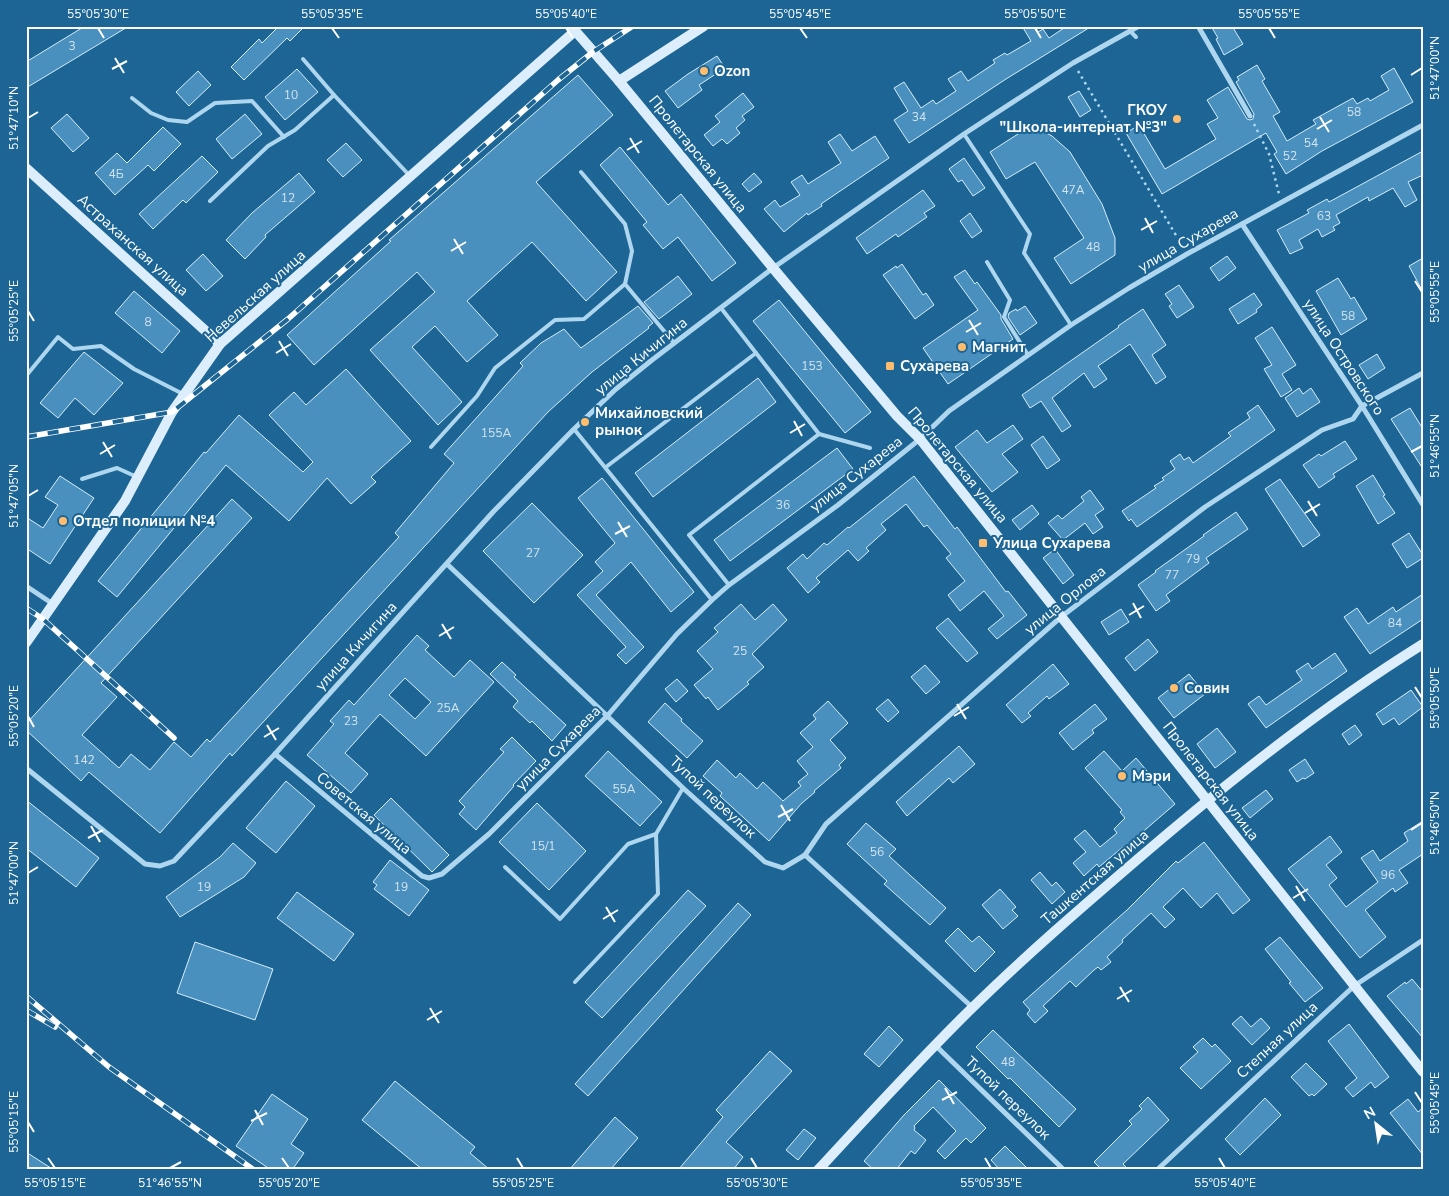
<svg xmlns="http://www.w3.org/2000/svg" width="1449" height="1196" viewBox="0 0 1449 1196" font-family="'Nunito Sans',sans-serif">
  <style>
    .building { fill: #4a90be; stroke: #d6ecfb; fill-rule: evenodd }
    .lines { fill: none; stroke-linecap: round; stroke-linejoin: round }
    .path { stroke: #afd6ef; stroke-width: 2.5; stroke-dasharray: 2.5 4; stroke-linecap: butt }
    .lane { stroke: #afd6ef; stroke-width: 4 }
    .street { stroke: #afd6ef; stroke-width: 5 }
    .secondary { stroke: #dceefb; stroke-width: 10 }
    .rail-casing { stroke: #fff; stroke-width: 5.5 }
    .rail { stroke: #1c6595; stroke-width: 4; stroke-dasharray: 11; stroke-linecap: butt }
    .ticks { fill: none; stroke: #fff; stroke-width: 2 }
    .poi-dot { fill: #ffbd6d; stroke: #1c6595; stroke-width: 2 }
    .labels { text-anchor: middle; stroke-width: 4; stroke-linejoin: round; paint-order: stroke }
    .number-label { font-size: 12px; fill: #d2e3ef }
    .poi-label { font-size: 15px; font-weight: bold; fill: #fff; stroke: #1c6595; text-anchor: start }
    .street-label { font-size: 15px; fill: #fff; stroke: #1c6595 }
    .neatline { fill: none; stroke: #fff; stroke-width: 2 }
    .ticks-label { font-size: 12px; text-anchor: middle; fill: #fff }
  </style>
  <rect width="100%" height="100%" fill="#1c6595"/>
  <!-- building -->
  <g class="building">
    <polygon points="85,26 129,26 26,88 26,62"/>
    <polygon points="275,26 305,26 290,41 287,38 244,80 231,67 259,39 262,43 277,28"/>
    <polygon points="1022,26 1035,26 1038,32 1043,29 1049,38 1067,26 1092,26 1006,79 909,143 894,120 908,111 894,88 904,82 921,108 933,100 936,104 956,91 948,79 961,71 968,81 995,63 993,60 1005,53 1007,55 1031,41"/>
    <polygon points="1211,26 1232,26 1243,44 1224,55 1216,39 1218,38"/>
    <polygon points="717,56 725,68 699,85 702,90 678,108 665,91 688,74"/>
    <polygon points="1257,65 1265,79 1262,81 1280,112 1273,116 1287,141 1316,124 1313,120 1353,98 1357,104 1368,98 1370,101 1389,90 1381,76 1394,68 1413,102 1322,151 1286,174 1274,154 1277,152 1266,133 1162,194 1126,133 1139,125 1165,169 1216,139 1207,124 1218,118 1207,100 1228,87 1247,119 1250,120 1253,119 1254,114 1236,82 1239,80 1237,77"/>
    <polygon points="297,69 318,92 285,120 265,97"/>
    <polygon points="198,71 211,85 189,106 176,92"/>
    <polygon points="578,75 613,115 536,182 617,272 586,301 532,242 467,301 498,335 467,362 435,326 412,347 462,402 438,425 370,350 435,292 417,272 314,365 287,335 391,241 389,240"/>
    <polygon points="1079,91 1091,110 1080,117 1068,97"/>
    <polygon points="743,93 754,107 742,116 745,120 736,128 740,133 727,144 722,139 713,146 704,135 720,122 715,116"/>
    <polygon points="67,114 89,138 73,152 51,128"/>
    <polygon points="245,114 262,134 232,159 216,139"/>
    <polygon points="1032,125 1052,136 1070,152 1102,204 1115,238 1115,255 1071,284 1054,258 1084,238 1035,162 1006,179 990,152"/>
    <polygon points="163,127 181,144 154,171 148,165 115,195 95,173 117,153 127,163"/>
    <polygon points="840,134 852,151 875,136 889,158 821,204 822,206 808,215 807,213 784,232 764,209 775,200 780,207 800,195 791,182 802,175 808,184 841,163 828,142"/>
    <polygon points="346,143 362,160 343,177 327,160"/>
    <polygon points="620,147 668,205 681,194 736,263 712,281 678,237 663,249 643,225 647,222 600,165"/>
    <polygon points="1423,151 1423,175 1408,182 1417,200 1405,207 1393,188 1369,201 1368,197 1336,215 1340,223 1333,227 1335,230 1322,237 1318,229 1299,240 1303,248 1290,254 1277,230 1309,213 1307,210 1327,199 1329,202"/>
    <polygon points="202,156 218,172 186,203 183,200 153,229 139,214"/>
    <polygon points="964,158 985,188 973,196 962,180 958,182 949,169"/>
    <polygon points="299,173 315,192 265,235 266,237 245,259 226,240 252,213"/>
    <polygon points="754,173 762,182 749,192 742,184"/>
    <polygon points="923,190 935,206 924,213 927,217 898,237 896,234 867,254 856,238"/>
    <polygon points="970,213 982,231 972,238 960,221"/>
    <polygon points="203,254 223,276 206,291 186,270"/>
    <polygon points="1227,256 1236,268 1219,281 1210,268"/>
    <polygon points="1423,258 1423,292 1409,266"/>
    <polygon points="902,264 923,295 926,293 934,305 915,319 883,275 896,266 897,268"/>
    <polygon points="965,270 975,284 977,282 1001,315 1001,319 1013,339 948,384 923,348 978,310 954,277"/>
    <polygon points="678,276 692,294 659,319 644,302"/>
    <polygon points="1338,278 1351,299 1354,297 1367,319 1341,335 1316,291"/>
    <polygon points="1179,285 1194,307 1177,318 1169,306 1172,304 1165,294"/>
    <polygon points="134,291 180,331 162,353 115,313"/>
    <polygon points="1254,293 1262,305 1256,310 1257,312 1238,324 1229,309"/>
    <polygon points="779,300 871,412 845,433 753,321"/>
    <polygon points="638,306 653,323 648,327 649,328 592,372 548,412 232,756 230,753 160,833 89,772 81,781 26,730 26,724 232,499 252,518 101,683 117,697 82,735 119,768 131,754 150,770 174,742 191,757 207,739 210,742 399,537 395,533 454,463 444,454 523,366 520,363 541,343 564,329 581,348"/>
    <polygon points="1025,306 1037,323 1020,335 1008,317 1009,313 1016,309 1017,311"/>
    <polygon points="1143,309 1166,345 1152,355 1166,377 1156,384 1130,344 1098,366 1107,379 1094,388 1084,373 1052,398 1071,426 1062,432 1041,401 1030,408 1022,395 1119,327 1118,326"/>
    <polygon points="1272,327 1296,365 1282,374 1292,390 1281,397 1264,369 1272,365 1255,338"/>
    <polygon points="84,352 123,383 94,415 75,398 58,418 40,403"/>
    <polygon points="1377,354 1385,368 1368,379 1359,365"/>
    <polygon points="346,369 411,441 371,477 376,482 351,504 327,478 289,521 226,465 117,597 98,581 204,452 206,453 239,415 303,472 313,462 269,415 294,392 306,405"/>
    <polygon points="758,378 776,402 653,497 635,473"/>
    <polygon points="1299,388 1303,394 1311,388 1320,402 1297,417 1285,398"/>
    <polygon points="1258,405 1275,430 1137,527 1131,519 1129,521 1122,511 1156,488 1154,486 1164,480 1162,478 1175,469 1170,461 1180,454 1184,460 1189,457 1193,463 1231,436 1228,433 1250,418 1247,413"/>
    <polygon points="1410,408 1423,429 1423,469 1391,419"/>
    <polygon points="1013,425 1023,439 1002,454 1018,472 992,492 955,447 977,430 987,443"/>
    <polygon points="1043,436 1060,460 1047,469 1031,445"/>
    <polygon points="1345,441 1357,459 1333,474 1335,477 1319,488 1303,465 1319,454 1321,456"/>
    <polygon points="837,448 853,469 730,561 714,540"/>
    <polygon points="1373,475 1385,495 1383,496 1395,513 1378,524 1356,486"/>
    <polygon points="60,476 94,498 50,564 26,548 26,517 43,528 58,505 45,497"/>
    <polygon points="914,476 955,529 957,527 1006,592 1008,591 1027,615 997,639 988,629 1004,616 984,591 960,611 948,595 965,581 946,558 951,554 927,525 924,527 906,504 881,524 886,530 866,548 869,551 858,561 848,550 816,578 820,582 808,593 787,568 803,554 807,559 824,543 827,545 848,527 849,528"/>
    <polygon points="602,478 694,592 671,612 631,562 596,595 644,647 626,664 617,655 626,647 577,595 603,571 595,562 615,543 578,498"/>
    <polygon points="1280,479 1320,535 1303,547 1265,489"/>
    <polygon points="1090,490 1104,509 1095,515 1103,527 1093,534 1085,523 1063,540 1048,523 1058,515 1062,519 1084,501 1081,497"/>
    <polygon points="532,503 583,555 534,603 483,551"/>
    <polygon points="1032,505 1039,514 1020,530 1012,520"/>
    <polygon points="1236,512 1248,529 1206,558 1209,563 1166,595 1170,601 1156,611 1138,585 1156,572 1155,571 1204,536 1203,535"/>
    <polygon points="1409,533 1423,555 1423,558 1407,568 1392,544"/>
    <polygon points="1055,549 1074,575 1063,584 1043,558"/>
    <polygon points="1423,594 1423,619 1370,654 1344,617 1357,608 1368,624 1393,607 1396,612"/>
    <polygon points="741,604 755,620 773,604 787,620 752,654 764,667 747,682 749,684 718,710 708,697 706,699 694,685 713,669 697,651 718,632 714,628"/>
    <polygon points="1121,609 1129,622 1109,635 1101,622"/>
    <polygon points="948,618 978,653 967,662 936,628"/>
    <path d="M417 635 429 646 425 650 454 677 470 660 494 682 426 756 380 714 345 753 368 774 351 793 307 755 334 724 330 721 349 700 354 705ZM405 678 431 702 415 719 389 695Z"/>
    <polygon points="1148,639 1158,652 1135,671 1125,658"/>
    <polygon points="1335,653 1347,671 1266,728 1248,704 1259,696 1266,705 1302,680 1296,671 1308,663 1312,669"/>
    <polygon points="502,662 516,675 514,677 566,725 552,741 532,721 530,723 513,707 518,701 490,674"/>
    <polygon points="1053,664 1069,684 1049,699 1047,696 1028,713 1031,716 1022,723 1006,705"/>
    <polygon points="925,665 940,682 926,694 911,677"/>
    <polygon points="1189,674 1205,694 1174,718 1158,698"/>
    <polygon points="677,679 688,691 676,702 665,689"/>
    <polygon points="1411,690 1423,707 1399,725 1394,718 1383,725 1376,714"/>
    <polygon points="888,699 899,712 888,722 876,709"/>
    <polygon points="828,701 848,723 830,740 846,758 839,765 841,768 814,791 815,792 801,804 769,841 720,796 722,793 703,776 717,760 736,778 740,773 757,789 763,782 783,801 801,786 798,782 808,774 797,761 813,747 800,733 816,719 813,715"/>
    <polygon points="665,703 682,719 681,721 703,741 687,758 648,722"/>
    <polygon points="1095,704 1107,719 1092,730 1094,733 1073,750 1059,733"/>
    <polygon points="1355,725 1362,735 1349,745 1342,734"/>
    <polygon points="1217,728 1236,752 1215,768 1197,744"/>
    <polygon points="512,737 536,761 513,785 514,786 476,830 459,814 465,807 459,801 504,752 500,749"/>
    <polygon points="959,746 975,764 953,783 949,778 907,816 896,802"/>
    <polygon points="608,751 662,802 640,826 585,776"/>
    <polygon points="1104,751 1122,771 1136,758 1175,804 1124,848 1123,847 1099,867 1097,864 1084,876 1073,863 1086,852 1074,839 1085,830 1100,847 1117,833 1114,829 1125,818 1120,812 1122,810 1085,768"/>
    <polygon points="1305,759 1314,773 1305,779 1303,778 1297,782 1289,770"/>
    <polygon points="286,781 315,806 276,853 246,828"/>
    <polygon points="1266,790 1273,799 1250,818 1242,808"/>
    <polygon points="391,798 449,855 432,872 374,815"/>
    <polygon points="26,800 99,858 76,887 26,848"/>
    <polygon points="537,803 586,851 549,890 499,842"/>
    <polygon points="1423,821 1423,854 1399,870 1408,883 1395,892 1393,888 1365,910 1386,937 1360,958 1288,869 1330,836 1342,852 1326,865 1337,878 1329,885 1346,907 1378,882 1361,858 1373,850 1380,861 1408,841 1404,833"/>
    <polygon points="866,823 896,849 889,856 946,908 930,925 884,884 887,881 847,844"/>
    <polygon points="1204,842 1250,900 1233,914 1217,893 1201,908 1183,888 1163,907 1175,919 1165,928 1151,913 1122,940 1123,942 1107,957 1111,962 1101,970 1098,967 1094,970 1076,987 1070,981 1043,1006 1048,1011 1035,1023 1027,1014 1030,1010 1023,1002 1127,910 1176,861 1178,863"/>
    <polygon points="233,843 256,863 244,877 180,917 166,897 220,857"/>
    <polygon points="390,860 429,890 409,916 374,889 377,885 373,882"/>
    <polygon points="1040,872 1052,886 1056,882 1065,892 1052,904 1031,880"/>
    <polygon points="1000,889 1016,907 1012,910 1018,916 1003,929 982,905"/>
    <polygon points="688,890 706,906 602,1018 585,1002"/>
    <polygon points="297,892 354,934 334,961 277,918"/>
    <polygon points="738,903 751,915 588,1096 575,1084"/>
    <polygon points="958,928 972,942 979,936 995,952 975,972 945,941"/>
    <polygon points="1280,937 1323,988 1305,1002 1289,983 1291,982 1265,949"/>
    <polygon points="195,942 273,969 255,1020 177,993"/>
    <polygon points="1412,979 1423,992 1423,1038 1387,996 1405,982 1406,984"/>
    <polygon points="1241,1016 1251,1027 1261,1018 1270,1028 1252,1045 1232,1024"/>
    <polygon points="1349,1024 1389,1077 1375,1088 1371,1082 1353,1097 1345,1088 1357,1078 1328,1041"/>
    <polygon points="889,1026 903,1040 879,1067 864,1054"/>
    <polygon points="993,1030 1076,1109 1059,1127 1010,1078 1008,1079 976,1047"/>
    <polygon points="1203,1038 1212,1047 1215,1044 1231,1061 1201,1089 1180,1068 1198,1052 1193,1047"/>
    <polygon points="770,1051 792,1071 726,1142 743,1157 733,1170 678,1170 723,1117 716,1110"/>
    <polygon points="1306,1063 1327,1084 1314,1096 1312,1094 1309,1096 1291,1077"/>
    <polygon points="939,1080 986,1128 971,1143 966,1138 945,1159 937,1151 956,1131 933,1107 914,1126 915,1128 914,1130 926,1140 915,1154 911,1151 896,1170 874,1170 864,1161 904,1115"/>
    <polygon points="395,1081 475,1147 470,1153 490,1170 423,1170 362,1120"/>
    <polygon points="272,1094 308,1119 291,1144 304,1153 292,1170 271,1170 236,1146"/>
    <polygon points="1148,1097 1169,1120 1123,1164 1129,1170 1102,1170 1094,1162 1132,1124 1129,1121 1142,1109 1139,1106"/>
    <polygon points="1265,1098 1281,1115 1240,1155 1225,1139"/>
    <polygon points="1408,1099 1418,1112 1423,1108 1423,1155 1390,1113"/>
    <polygon points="615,1117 638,1138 610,1170 569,1170"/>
    <polygon points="804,1129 816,1138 798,1160 786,1150"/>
    <polygon points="1005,1146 1029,1170 1000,1170 991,1160"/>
    <polygon points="26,1152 54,1170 26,1170"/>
  </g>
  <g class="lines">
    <!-- path -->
    <g class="path">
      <polyline points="1078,71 1183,247"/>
      <polyline points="1254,124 1269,154 1279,194"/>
    </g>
    <!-- lane -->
    <g class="lane">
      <polyline points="1130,31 1136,37"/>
      <polyline points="303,59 334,95"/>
      <polyline points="132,98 151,113 168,120 187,122 215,103 252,101 284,137"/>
      <polyline points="964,134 1030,234 1024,253 1071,325"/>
      <polyline points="581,172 625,224 632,251 625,284"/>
      <polyline points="210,201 268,146 295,130 334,95 409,175"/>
      <polyline points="987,262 1010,300 1004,317 1028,355"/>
      <polyline points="721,308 819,434 870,448"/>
      <polyline points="26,376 58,337 73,349 101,346 134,369 183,394"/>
      <polyline points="574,429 712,600"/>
      <polyline points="431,447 477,396 495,368 555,320 584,319 625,284 674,343"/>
      <polyline points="606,467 756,353"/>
      <polyline points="82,479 117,468 137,477"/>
      <polyline points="729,585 689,535 819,434"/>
      <polyline points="505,867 560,919 628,844 656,834 683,788"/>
      <polyline points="575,982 658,894 656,834"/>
    </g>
    <!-- street -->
    <g class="street">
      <polyline points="1198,26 1250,116"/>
      <polyline points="1242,224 1362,406 1423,505"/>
      <polyline points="447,564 683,788 765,862 783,868 805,855 972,1007"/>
      <polyline points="26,586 53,604"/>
      <polyline points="275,754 422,876 429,878 442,874 489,834 608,715 677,634 712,600 729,585 838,505 920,439 949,411 1071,325 1129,288 1187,254 1423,125"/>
      <polyline points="26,768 145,864 160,866 174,861 275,754 493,512 574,429 616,389 652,360 773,268 964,134 1073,63 1139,26"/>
      <polyline points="805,855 826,824 1061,617 1205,507 1322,430 1353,419 1362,406 1423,373"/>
      <polyline points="935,1045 1064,1170"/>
      <polyline points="1157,1170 1354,986 1423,940"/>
    </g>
    <!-- secondary -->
    <g class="secondary">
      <polyline points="571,26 619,81 773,268 897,416 920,439 1423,1072"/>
      <polyline points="619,81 704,26"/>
      <polyline points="26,168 220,344"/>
      <polyline points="26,643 125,501 172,412 220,344 575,31"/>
      <path d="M818 1170C868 1116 918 1061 971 1009 1025 956 1082 907 1139 858 1229 781 1322 707 1423 644"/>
    </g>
    <defs>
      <g id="rail">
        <polyline points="26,437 172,412 288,319 558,80 593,52 633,26"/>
        <polyline points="26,608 43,619 174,738"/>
        <polyline points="26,996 109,1067 254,1170"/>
        <polyline points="26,1010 55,1027"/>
      </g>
    </defs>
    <!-- rail casing -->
    <use href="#rail" class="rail-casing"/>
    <!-- rail -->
    <use href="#rail" class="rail"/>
  </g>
  <!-- ticks -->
  <path class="ticks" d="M98 28 104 38M332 28 339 38M566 28 573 38M800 28 807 38M1035 28 1041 38M1269 28 1275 38M115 58 124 73M112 69 127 61M1411 75 1422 68M1320 117 1329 132M28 118 38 112M1317 129 1332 120M630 138 639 153M627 150 642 141M1145 218 1153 233M1141 230 1157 221M454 239 463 254M451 251 466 242M1415 281 1422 292M28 311 34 321M969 320 978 335M966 332 981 323M279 341 288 356M276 353 291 344M794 421 802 436M790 433 805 424M103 442 112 457M1411 452 1422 446M100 454 115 445M28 496 38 490M1308 501 1317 516M1305 513 1320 504M618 522 627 537M615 534 630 526M1133 603 1141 618M1129 615 1144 606M442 624 451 639M439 636 454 627M1415 687 1422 698M957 704 966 719M28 716 34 727M954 716 969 707M267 725 276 740M264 737 279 728M781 805 790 821M778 817 793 809M91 826 100 842M1411 830 1422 823M88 838 103 830M28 873 38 867M1296 886 1305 901M1293 898 1308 889M606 907 615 922M603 919 618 910M1120 987 1129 1002M1117 999 1132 990M430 1008 439 1023M427 1020 442 1011M945 1088 954 1104M1415 1092 1422 1103M942 1100 957 1092M255 1110 263 1125M251 1121 267 1113M28 1122 34 1132M48 1158 55 1168M282 1158 289 1168M517 1158 523 1168M751 1158 757 1168M985 1158 991 1168M1219 1158 1225 1168M170 1168 181 1162"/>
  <!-- markers -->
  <g class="poi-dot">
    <circle cx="704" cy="71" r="5"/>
    <circle cx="1177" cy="119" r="5"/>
    <circle cx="962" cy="347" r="5"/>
    <rect x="885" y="361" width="10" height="10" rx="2.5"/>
    <circle cx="585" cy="422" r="5"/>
    <circle cx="63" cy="521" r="5"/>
    <rect x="978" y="538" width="10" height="10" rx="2.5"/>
    <circle cx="1174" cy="688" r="5"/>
    <circle cx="1122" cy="776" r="5"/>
  </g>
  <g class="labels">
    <!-- number labels -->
    <g class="number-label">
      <text x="72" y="50">3</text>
      <text x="291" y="99">10</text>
      <text x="1354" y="116">58</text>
      <text x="919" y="121">34</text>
      <text x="1311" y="147">54</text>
      <text x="1290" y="160">52</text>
      <text x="116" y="178">4Б</text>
      <text x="1073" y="194">47А</text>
      <text x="288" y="202">12</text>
      <text x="1324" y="220">63</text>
      <text x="1093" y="251">48</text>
      <text x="1348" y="320">58</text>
      <text x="148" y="326">8</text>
      <text x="812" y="370">153</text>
      <text x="496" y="437">155А</text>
      <text x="783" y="509">36</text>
      <text x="533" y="557">27</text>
      <text x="1193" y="563">79</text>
      <text x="1172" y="579">77</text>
      <text x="1395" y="627">84</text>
      <text x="740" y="655">25</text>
      <text x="448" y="712">25А</text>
      <text x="351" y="725">23</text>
      <text x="84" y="764">142</text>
      <text x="624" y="793">55А</text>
      <text x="543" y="850">15/1</text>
      <text x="877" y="856">56</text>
      <text x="1388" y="879">96</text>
      <text x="204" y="891">19</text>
      <text x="401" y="891">19</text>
      <text x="1008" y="1066">48</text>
    </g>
    <!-- poi labels -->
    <g class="poi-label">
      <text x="714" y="76">Ozon</text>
      <text x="1167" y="115" text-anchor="end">ГКОУ<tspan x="1167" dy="17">"Школа-интернат №3"</tspan></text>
      <text x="972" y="352">Магнит</text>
      <text x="900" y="371">Сухарева</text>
      <text x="595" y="418">Михайловский<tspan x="595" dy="17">рынок</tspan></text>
      <text x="73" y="526">Отдел полиции №4</text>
      <text x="993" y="548">Улица Сухарева</text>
      <text x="1184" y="693">Совин</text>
      <text x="1132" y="781">Мэри</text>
    </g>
    <!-- street labels -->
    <g class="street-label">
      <text transform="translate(698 154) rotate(51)" y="5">Пролетарская улица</text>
      <text transform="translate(1188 240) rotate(-30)" y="5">улица Сухарева</text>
      <text transform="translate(133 245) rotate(42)" y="5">Астраханская улица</text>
      <text transform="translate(255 296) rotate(-42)" y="5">Невельская улица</text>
      <text transform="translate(641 356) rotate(-39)" y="5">улица Кичигина</text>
      <text transform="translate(1344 357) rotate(57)" y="5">улица Островского</text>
      <text transform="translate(958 465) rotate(50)" y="5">Пролетарская улица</text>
      <text transform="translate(856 474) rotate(-38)" y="5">улица Сухарева</text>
      <text transform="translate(1065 600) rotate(-39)" y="5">улица Орлова</text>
      <text transform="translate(356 646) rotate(-48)" y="5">улица Кичигина</text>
      <text transform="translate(558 748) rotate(-45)" y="5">улица Сухарева</text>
      <text transform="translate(1211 781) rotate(52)" y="5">Пролетарская улица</text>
      <text transform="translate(713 797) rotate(43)" y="5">Тупой переулок</text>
      <text transform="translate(364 813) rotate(40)" y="5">Советская улица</text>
      <text transform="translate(1095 877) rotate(-41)" y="5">Ташкентская улица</text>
      <text transform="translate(1277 1040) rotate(-43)" y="5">Степная улица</text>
      <text transform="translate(1008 1098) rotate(44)" y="5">Тупой переулок</text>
    </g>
  </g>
  <!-- border -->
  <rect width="1449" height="1196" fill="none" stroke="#1c6595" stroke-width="55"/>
  <!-- north arrow -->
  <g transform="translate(1376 1124) rotate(330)" stroke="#1c6595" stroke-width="4" paint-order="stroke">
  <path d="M0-4L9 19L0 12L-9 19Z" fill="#ffffff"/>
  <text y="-8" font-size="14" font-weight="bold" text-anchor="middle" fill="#ffffff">N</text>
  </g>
  <rect x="28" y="28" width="1394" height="1140" class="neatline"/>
  <g class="ticks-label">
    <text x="98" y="18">55°05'30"E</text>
    <text x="332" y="18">55°05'35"E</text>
    <text x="566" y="18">55°05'40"E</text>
    <text x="800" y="18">55°05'45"E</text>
    <text x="1035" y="18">55°05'50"E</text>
    <text x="1269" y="18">55°05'55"E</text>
    <text transform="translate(1435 68) rotate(-90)" y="4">51°47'00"N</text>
    <text transform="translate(14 118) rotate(-90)" y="4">51°47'10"N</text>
    <text transform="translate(1435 292) rotate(-90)" y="4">55°05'55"E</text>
    <text transform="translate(14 311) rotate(-90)" y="4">55°05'25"E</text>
    <text transform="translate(1435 446) rotate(-90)" y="4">51°46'55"N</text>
    <text transform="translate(14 496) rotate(-90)" y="4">51°47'05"N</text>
    <text transform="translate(1435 698) rotate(-90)" y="4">55°05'50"E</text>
    <text transform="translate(14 716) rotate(-90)" y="4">55°05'20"E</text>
    <text transform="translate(1435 823) rotate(-90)" y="4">51°46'50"N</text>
    <text transform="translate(14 873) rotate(-90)" y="4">51°47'00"N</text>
    <text transform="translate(1435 1103) rotate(-90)" y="4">55°05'45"E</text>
    <text transform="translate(14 1122) rotate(-90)" y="4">55°05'15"E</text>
    <text x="55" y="1187">55°05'15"E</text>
    <text x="170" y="1187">51°46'55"N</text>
    <text x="289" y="1187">55°05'20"E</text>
    <text x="523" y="1187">55°05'25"E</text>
    <text x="757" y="1187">55°05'30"E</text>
    <text x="991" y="1187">55°05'35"E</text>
    <text x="1225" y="1187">55°05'40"E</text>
  </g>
</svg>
